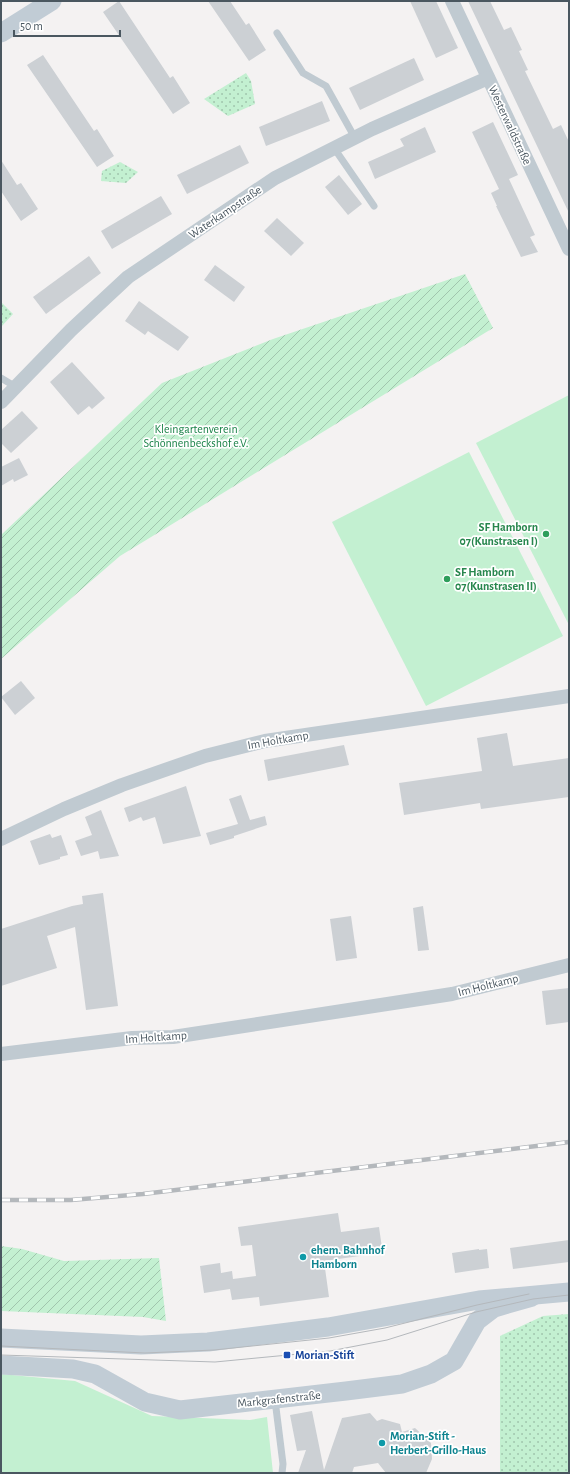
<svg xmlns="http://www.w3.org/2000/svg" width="570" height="1474" viewBox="0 0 570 1474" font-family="'Alegreya Sans',sans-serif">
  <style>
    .grass { fill: #c3f0d1 }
    .park { fill: url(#park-dots) }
    .garden { fill: url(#garden-furrows) }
    .building { fill: #ccd0d4 }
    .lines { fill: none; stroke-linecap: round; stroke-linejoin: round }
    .lane { stroke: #c0cad1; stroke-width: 7 }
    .street { stroke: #c0cad1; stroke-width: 14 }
    .secondary { stroke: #c1ccd5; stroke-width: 19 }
    .tram { stroke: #b4b8bc; stroke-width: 1 }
    .rail-casing { stroke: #b4b8bc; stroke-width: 4.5 }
    .rail { stroke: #fff; stroke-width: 3; stroke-dasharray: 9; stroke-linecap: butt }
    .leisure-dot { fill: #2e9e5b; stroke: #fff; stroke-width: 1.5 }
    .culture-dot { fill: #0f9aa8; stroke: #fff; stroke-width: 1.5 }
    .transit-dot { fill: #1a4fb4; stroke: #fff; stroke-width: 1.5 }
    .labels { text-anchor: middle; stroke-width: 3.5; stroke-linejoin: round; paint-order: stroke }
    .street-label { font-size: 12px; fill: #4a5760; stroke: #fff }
    .park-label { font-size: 12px; fill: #198247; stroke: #fff }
    .leisure-label { font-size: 12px; font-weight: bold; fill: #27864d; stroke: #fff; text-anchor: end }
    .culture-label { font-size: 12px; font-weight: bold; fill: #0d838f; stroke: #fff; text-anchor: start }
    .transit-label { font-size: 12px; font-weight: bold; fill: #164399; stroke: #fff; text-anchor: start }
  </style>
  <defs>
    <pattern id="park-dots" width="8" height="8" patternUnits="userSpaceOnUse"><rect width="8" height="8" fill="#c3f0d1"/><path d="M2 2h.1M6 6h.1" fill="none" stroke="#a0c5ad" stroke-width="1.8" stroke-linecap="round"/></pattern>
    <pattern id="garden-furrows" width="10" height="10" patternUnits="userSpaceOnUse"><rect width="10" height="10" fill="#c3f0d1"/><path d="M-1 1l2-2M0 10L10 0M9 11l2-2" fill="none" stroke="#a0c5ad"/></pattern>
  </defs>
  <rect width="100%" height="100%" fill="#f4f2f2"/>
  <!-- grass -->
  <g class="grass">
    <polygon points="569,395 569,625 476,443"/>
    <polygon points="469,452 563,636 426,706 332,522"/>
    <polygon points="1,1374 75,1381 152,1416 250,1420 267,1417 273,1473 1,1473"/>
  </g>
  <!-- park -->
  <g class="park">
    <polygon points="246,73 251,81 255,104 228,116 204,99"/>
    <polygon points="120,162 138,172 126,183 101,181 102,171"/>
    <polygon points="1,302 13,314 1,327"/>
    <polygon points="569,1314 569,1473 500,1473 500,1336 543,1316"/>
  </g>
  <!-- garden -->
  <g class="garden">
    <polygon points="465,274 493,328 120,556 1,659 1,535 162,383 273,339"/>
    <polygon points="1,1246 22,1249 64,1261 159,1258 166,1321 143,1317 1,1311"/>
  </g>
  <!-- building -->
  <g class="building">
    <polygon points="119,1 170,78 173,76 190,103 173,114 103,12"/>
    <polygon points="208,1 230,1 246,25 249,23 266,50 249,61"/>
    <polygon points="410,1 436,1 458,48 436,58"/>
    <polygon points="468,1 490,1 504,30 511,27 522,50 519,51 528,70 525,71 553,129 561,125 569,142 569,213"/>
    <polygon points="43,55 94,131 97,129 114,156 97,167 27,65"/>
    <polygon points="414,58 424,80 360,110 349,88"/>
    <polygon points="322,101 330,121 266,146 259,127"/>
    <polygon points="493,122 518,175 509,179 535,235 530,237 538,252 521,257 496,206 497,206 491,193 499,189 472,132"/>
    <polygon points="425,127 436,152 375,179 368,162 404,146 400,139"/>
    <polygon points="240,145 249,163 187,194 177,175"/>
    <polygon points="1,160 17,185 21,183 38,209 21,221 1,191"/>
    <polygon points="339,175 362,204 348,215 325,187"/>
    <polygon points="161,196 172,214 112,249 101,231"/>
    <polygon points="277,218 304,243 291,256 264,231"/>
    <polygon points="89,256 101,273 46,314 33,297"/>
    <polygon points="215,265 245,287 234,302 204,280"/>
    <polygon points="139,301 189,337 178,351 148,331 145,335 125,321"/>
    <polygon points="72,362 105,398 92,409 89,406 78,415 50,382"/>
    <polygon points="22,411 38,428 11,453 1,443 1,430"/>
    <polygon points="19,458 28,475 14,482 13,479 1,486 1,467"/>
    <polygon points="21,681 35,698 15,715 1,697"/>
    <polygon points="507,733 513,766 569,758 569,797 481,809 480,803 404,815 399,783 482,771 477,738"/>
    <polygon points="344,745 349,765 268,781 264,760"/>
    <polygon points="186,786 201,836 163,844 155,817 143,821 141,817 129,822 124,808"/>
    <polygon points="241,795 250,820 265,816 267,825 234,836 234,838 210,845 206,833 238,824 229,799"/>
    <polygon points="101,810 119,856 100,859 98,851 81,856 75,841 92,835 85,817"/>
    <polygon points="50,834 52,838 61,835 68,855 60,857 60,859 39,865 30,841"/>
    <polygon points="103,893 118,1006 86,1010 75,927 47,936 57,968 1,986 1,929 72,906 83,904 82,896"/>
    <polygon points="423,906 429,950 418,951 413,908"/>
    <polygon points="351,916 357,958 336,961 330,919"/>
    <polygon points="569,988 569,1022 546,1025 542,991"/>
    <polygon points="338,1213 341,1232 379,1227 382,1248 380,1249 381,1253 324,1261 329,1297 260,1306 259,1297 232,1300 230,1289 204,1293 200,1266 220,1263 221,1273 232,1271 233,1279 256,1276 252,1245 241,1246 238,1227"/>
    <polygon points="569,1240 569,1262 513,1269 510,1248"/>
    <polygon points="479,1249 479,1250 487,1249 489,1268 455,1273 452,1253"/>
    <polygon points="312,1411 324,1470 342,1418 370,1413 377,1421 382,1419 400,1424 402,1432 415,1428 431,1443 432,1459 426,1473 386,1473 378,1463 354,1467 352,1473 298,1473 306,1450 297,1451 290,1415"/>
  </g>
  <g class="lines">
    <!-- lane -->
    <g class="lane">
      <polyline points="277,33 303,73 326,86 355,138"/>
      <polyline points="334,148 374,206"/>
      <polyline points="1,378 16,387"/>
      <polyline points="275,1400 283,1464 282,1473"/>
    </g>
    <!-- street -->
    <g class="street">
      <polyline points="452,1 569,249"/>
      <polyline points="1,402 71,330 128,277 275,178 372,129 488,78"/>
      <polyline points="1,839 64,809 122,785 205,756 265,741 569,696"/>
      <polyline points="1,1054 132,1038 173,1037 452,994 569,965"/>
    </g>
    <!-- secondary -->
    <g class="secondary">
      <polyline points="1,33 52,1"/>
      <polyline points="1,1338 141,1345 208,1342 328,1327 479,1300 569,1292"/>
      <polyline points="1,1365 73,1369 95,1374 145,1402 180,1410 346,1391 402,1384 431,1374 454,1361 477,1321 494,1308 532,1297"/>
    </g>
    <!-- tram -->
    <g class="tram">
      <polyline points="1,1346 145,1353 214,1350 329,1338 385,1328 477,1305 529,1294"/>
      <polyline points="1,1355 215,1362 330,1351 387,1340 476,1312 533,1299 569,1295"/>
    </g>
    <defs>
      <polyline id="rail" points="1,1200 71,1200 143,1194 569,1142"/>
    </defs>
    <!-- rail casing -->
    <use href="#rail" class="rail-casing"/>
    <!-- rail -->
    <use href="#rail" class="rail"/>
  </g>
  <!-- markers -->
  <g class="leisure-dot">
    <circle cx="546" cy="534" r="4"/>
    <circle cx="447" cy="579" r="4"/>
  </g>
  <g class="culture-dot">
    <circle cx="303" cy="1257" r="4"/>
    <circle cx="382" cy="1443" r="4"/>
  </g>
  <rect class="transit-dot" x="283" y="1351" width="8" height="8" rx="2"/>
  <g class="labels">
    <!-- street labels -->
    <g class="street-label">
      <text transform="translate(510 125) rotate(65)" y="4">Westerwaldstraße</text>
      <text transform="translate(225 212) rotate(-34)" y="4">Waterkampstraße</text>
      <text transform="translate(278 740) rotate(-10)" y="4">Im Holtkamp</text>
      <text transform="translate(488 985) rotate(-14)" y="4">Im Holtkamp</text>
      <text transform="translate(156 1037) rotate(-4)" y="4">Im Holtkamp</text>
      <text transform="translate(279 1399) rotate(-6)" y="4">Markgrafenstraße</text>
    </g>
    <!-- park labels -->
    <g class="park-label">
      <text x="196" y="433">Kleingartenverein<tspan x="196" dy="14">Schönnenbeckshof e.V.</tspan></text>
    </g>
    <!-- leisure labels -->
    <g class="leisure-label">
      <text x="538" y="531">SF Hamborn<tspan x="538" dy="14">07(Kunstrasen I)</tspan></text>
      <text x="455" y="576" text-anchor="start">SF Hamborn<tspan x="455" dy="14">07(Kunstrasen II)</tspan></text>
    </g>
    <!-- culture labels -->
    <g class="culture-label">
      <text x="311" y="1254">ehem. Bahnhof<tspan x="311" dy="14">Hamborn</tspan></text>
      <text x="390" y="1440">Morian-Stift -<tspan x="390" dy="14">Herbert-Grillo-Haus</tspan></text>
    </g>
    <!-- transit labels -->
    <g class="transit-label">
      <text x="295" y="1359">Morian-Stift</text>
    </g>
  </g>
  <!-- border -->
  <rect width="570" height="1474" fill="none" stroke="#4a5760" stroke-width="4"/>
  <!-- scale -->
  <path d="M14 30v6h106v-6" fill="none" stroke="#4a5760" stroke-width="2"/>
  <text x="20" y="30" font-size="12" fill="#4a5760" stroke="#ffffff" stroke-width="3" paint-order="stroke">50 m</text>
</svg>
